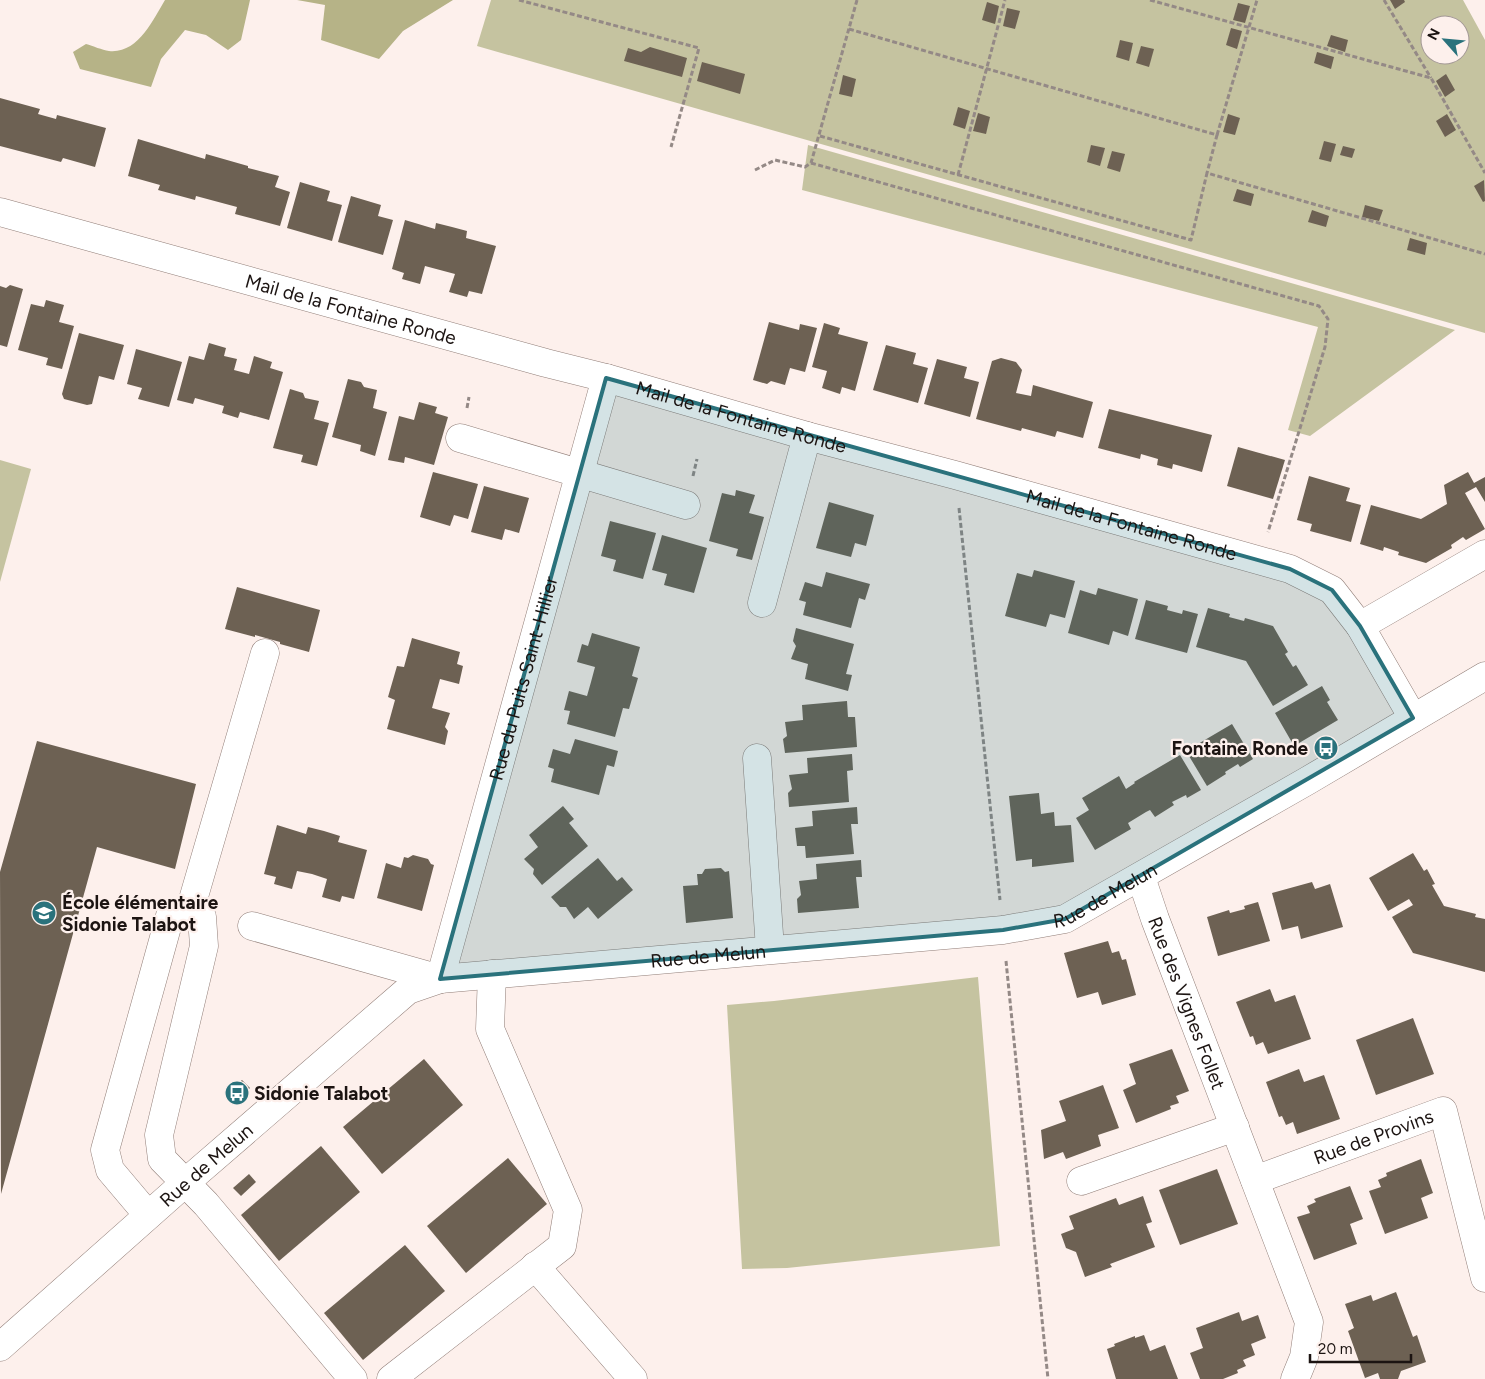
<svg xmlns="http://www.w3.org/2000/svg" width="1485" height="1379" viewBox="0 0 1485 1379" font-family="Figtree,sans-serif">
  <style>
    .green { fill: #c5c3a0; fill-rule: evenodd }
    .forest { fill: #b6b387 }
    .building { fill: #6d6153 }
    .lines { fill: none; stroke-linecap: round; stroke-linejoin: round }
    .minor-casing { stroke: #917e78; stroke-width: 29 }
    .path { stroke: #948986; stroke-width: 3; stroke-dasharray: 5 2.5; stroke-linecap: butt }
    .minor { stroke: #fff; stroke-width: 28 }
    .marked { fill: #2a727c; fill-opacity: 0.2; stroke: #2a727c; stroke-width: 4; stroke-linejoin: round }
    .labels { text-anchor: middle; stroke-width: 4.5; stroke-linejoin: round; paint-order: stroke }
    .street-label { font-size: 19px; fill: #1c1412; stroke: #fdf0ec }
    .poi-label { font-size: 19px; font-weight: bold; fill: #1c1412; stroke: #fdf0ec; text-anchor: start }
  </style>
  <rect width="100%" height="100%" fill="#fdf0ec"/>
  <!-- green -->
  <g class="green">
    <path d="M491 0H1463L1485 40V333L477 46ZM1430 25H1460V55H1430Z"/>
    <polygon points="808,145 1455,330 1310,436 1288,430 1318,327 802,190"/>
    <polygon points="0,460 31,469 0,582"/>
    <polygon points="978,977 1000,1246 787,1268 742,1269 727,1005 774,1001"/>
  </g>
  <!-- forest -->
  <g class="forest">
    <path d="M165 0H250L241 40 228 50 206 35 185 30 161 59 151 87 80 69 73 52 86 44C93 46 102 50 109 51 138 54 153 20 165 0Z"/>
    <polygon points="297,0 453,0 403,31 379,59 321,40 325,5"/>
  </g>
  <!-- building -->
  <g class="building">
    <polygon points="1390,0 1404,0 1405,2 1395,9"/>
    <polygon points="987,2 999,6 995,24 982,20"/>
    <polygon points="1238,3 1250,6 1245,23 1233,20"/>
    <polygon points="1007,8 1020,11 1015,29 1003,26"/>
    <polygon points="1231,28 1242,31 1237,49 1226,45"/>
    <polygon points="1331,35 1348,40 1345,52 1327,46"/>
    <polygon points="1120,40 1133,43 1129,61 1116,57"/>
    <polygon points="1141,46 1154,49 1149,67 1136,63"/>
    <polygon points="650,47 687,58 682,77 624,61 628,48 641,52"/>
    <polygon points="1317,52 1334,57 1331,69 1314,63"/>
    <polygon points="702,62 745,74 740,94 697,81"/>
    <polygon points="1446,74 1455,90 1445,97 1436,81"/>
    <polygon points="843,75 856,79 852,97 839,94"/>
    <polygon points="0,98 40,109 38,114 56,119 57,115 106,128 95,167 63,158 61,162 0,146"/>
    <polygon points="958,107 970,111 965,129 953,125"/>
    <polygon points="978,113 990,117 986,134 973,131"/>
    <polygon points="1228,114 1240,118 1235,135 1223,132"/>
    <polygon points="1447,114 1456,130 1445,137 1436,121"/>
    <polygon points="138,139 205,159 206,154 248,166 248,168 279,176 275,187 290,192 280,226 235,214 237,207 196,196 195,200 158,190 160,185 128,176"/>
    <polygon points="1324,141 1336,144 1331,162 1319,159"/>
    <polygon points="1091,145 1105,148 1100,166 1087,162"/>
    <polygon points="1343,146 1355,149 1352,158 1340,155"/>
    <polygon points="1112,151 1125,154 1120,172 1107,168"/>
    <polygon points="1484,180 1485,201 1483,202 1474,186"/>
    <polygon points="300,182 330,191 327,201 342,205 332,241 287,228"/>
    <polygon points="1237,189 1254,194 1251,206 1233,201"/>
    <polygon points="351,196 381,205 378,216 393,220 383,255 338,242"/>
    <polygon points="1365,205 1383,210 1379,221 1362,217"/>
    <polygon points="1312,210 1329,216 1326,227 1308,222"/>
    <polygon points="405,220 435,229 436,223 452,227 467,231 466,238 496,246 482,294 469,291 467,297 449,292 455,274 425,266 420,284 402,279 404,273 392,269"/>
    <polygon points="1410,238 1427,243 1425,255 1407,250"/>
    <polygon points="10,285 23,289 7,347 0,345 0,286 6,288"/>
    <polygon points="46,300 64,305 59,322 74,326 62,369 46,365 48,358 18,350 31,304 44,307"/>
    <polygon points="769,322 799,330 800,324 817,328 805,372 790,368 785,385 771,381 767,384 753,380"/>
    <polygon points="824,323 840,328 838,334 868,342 855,391 842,387 840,394 822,388 827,371 812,367"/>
    <polygon points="79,333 124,345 114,380 99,376 92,404 87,405 64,399 62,394"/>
    <polygon points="209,343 226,348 224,356 237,359 234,370 249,374 254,356 272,362 270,368 283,372 269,420 240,412 238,418 222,413 224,406 195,398 193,404 177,400 189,356 204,360"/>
    <polygon points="886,345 916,353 913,364 928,368 918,403 873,390"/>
    <polygon points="136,349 182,362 169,407 138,399 142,388 127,384"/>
    <polygon points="1001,358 1016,362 1022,370 1016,393 1031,396 1033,385 1093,402 1083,438 1057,431 1055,437 1022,428 1021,431 976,419 992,361"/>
    <polygon points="937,359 967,367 964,378 979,382 970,417 924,404"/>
    <polygon points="348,379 361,382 364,387 377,390 373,408 387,412 375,456 360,451 361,445 332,437"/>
    <polygon points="290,389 303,393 305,398 319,401 314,419 329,423 317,466 301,462 303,455 273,448"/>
    <polygon points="419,402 437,407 435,413 448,417 434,465 405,457 404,463 388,460 399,416 414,420"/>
    <polygon points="1109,409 1212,435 1202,472 1173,464 1172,469 1157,465 1158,459 1141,454 1140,459 1098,448"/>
    <polygon points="1238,447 1285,460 1273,499 1227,486"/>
    <polygon points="433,472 478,484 468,519 454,515 450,526 420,517"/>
    <polygon points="1468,472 1474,483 1485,477 1485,502 1476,487 1465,493 1485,529 1466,540 1463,537 1451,545 1452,548 1426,563 1398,555 1399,552 1384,547 1383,551 1360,544 1371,505 1421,519 1447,504 1444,485"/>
    <polygon points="1309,476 1350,488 1346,501 1361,505 1351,542 1310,531 1312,524 1297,520"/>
    <polygon points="484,486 529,498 519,533 505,529 502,540 471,532"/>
    <polygon points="736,490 755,495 749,513 764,517 752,560 736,556 738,549 709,541 722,493 735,496"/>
    <polygon points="829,502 874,515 866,546 855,543 851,557 816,548"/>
    <polygon points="610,521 656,533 643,579 613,571 616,560 601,556"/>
    <polygon points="662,535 707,548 694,593 664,585 667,574 652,570"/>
    <polygon points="1034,570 1075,581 1065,618 1050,614 1046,627 1005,616 1017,573 1032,577"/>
    <polygon points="826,572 870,584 865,600 859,598 851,628 803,615 806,602 799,600 805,582 822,587"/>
    <polygon points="237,587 320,610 309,652 280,644 280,642 255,635 255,637 225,629"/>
    <polygon points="1098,588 1138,599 1128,636 1113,631 1109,645 1068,633 1080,590 1096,595"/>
    <polygon points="1146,600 1168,606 1167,610 1182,614 1183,610 1198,614 1187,653 1135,639"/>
    <polygon points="1208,608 1230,614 1229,617 1244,621 1245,618 1273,626 1288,652 1285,654 1293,667 1296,665 1308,685 1273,706 1246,661 1196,647"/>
    <polygon points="796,628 854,644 846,674 852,675 848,691 805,679 808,664 791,659 796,646 793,641"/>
    <polygon points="592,633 640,647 632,676 638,678 629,709 623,708 615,737 567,724 570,711 564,710 569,691 587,696 591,682 595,667 577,662 582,644 588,646"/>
    <polygon points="412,638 460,652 457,664 463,666 459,684 440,679 432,708 450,713 445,727 448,731 445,745 387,729 395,700 388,697 397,666 404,667"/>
    <polygon points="1322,686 1330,700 1327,702 1338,720 1294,746 1275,713"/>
    <polygon points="847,701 848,717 855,717 857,747 785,753 783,739 787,736 785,722 803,720 802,705"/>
    <polygon points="1232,724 1253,759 1240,767 1238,764 1225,772 1226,774 1207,786 1186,751"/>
    <polygon points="575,739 618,751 614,767 607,765 599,795 551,782 554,769 548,767 553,749 570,754"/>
    <polygon points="37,741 196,784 175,869 97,847 1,1194 0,872"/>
    <polygon points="852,754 853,770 847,771 849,802 789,807 788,793 792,789 789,775 808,773 807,758"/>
    <polygon points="1180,755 1201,790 1187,798 1186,795 1172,802 1174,805 1155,817 1150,810 1146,812 1128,823 1131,829 1095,850 1076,818 1089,810 1082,798 1119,776 1126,789 1135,783 1134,782"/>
    <polygon points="1039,793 1041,814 1054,812 1055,826 1071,825 1074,862 1032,867 1032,859 1016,861 1009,796"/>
    <polygon points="563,806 574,819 569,823 588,846 542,885 533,874 534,869 524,859 538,847 529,835"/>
    <polygon points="857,807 858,824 851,824 854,854 806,858 805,846 797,846 795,828 813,826 812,811"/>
    <polygon points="277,825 306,834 308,827 324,831 340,836 338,842 367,850 354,899 342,896 340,902 322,897 327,879 312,874 297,871 292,889 274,884 276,877 264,874"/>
    <polygon points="1413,853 1424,871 1427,869 1435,884 1432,885 1444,906 1476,914 1475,917 1485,919 1485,972 1413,953 1392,917 1413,905 1409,899 1388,911 1369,878"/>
    <polygon points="413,855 428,859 431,864 434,865 422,911 377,898 386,863 401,868 404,857 408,858"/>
    <polygon points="598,858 617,881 622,877 633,890 598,919 588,907 574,919 566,907 560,907 551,897"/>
    <polygon points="861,860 862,877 856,877 859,908 798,913 797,899 801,895 799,881 817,879 816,864"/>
    <polygon points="721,868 725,872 729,871 733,918 686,923 683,886 698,885 697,874 702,874 705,869"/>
    <polygon points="1312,882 1315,889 1330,884 1343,927 1301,939 1298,926 1282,930 1272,893"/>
    <polygon points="1258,902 1270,941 1218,956 1207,917 1229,910 1230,913 1245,909 1244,906"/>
    <polygon points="1108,941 1112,953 1119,951 1122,960 1126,959 1136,995 1102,1005 1098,992 1077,998 1064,953"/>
    <polygon points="1270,989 1275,1002 1295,995 1311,1039 1268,1054 1263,1042 1256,1045 1253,1036 1250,1037 1236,1002"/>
    <polygon points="1413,1018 1434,1074 1376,1095 1356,1040"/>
    <polygon points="1172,1049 1189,1091 1176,1096 1179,1103 1170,1106 1171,1109 1136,1123 1123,1090 1136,1084 1129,1064"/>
    <polygon points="424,1059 463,1105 382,1174 343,1127"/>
    <polygon points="1299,1069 1304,1082 1324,1075 1340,1119 1297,1134 1293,1122 1286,1125 1282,1116 1279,1117 1266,1082"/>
    <polygon points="242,1080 250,1088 234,1102 227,1094"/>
    <polygon points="1103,1085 1119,1128 1098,1135 1101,1146 1066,1159 1063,1152 1044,1159 1041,1130 1066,1121 1059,1101"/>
    <polygon points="321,1146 360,1192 279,1261 241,1215"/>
    <polygon points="508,1158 547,1204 466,1273 427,1226"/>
    <polygon points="1421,1159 1433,1193 1421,1198 1428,1218 1385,1234 1369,1191 1381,1187 1378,1180 1387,1176 1386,1173"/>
    <polygon points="1217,1169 1238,1224 1180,1245 1159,1190"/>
    <polygon points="249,1174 256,1182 241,1196 233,1188"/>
    <polygon points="1350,1186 1363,1219 1350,1224 1357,1244 1314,1260 1297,1217 1310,1213 1307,1206 1316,1202 1314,1199"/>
    <polygon points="1143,1196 1152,1222 1146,1224 1155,1247 1110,1264 1112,1267 1085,1277 1076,1252 1066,1248 1061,1234 1074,1229 1069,1216 1116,1198 1119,1205"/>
    <polygon points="405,1245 445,1291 363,1360 324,1313"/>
    <polygon points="1396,1292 1413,1337 1417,1335 1426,1362 1401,1371 1398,1379 1380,1379 1378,1373 1365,1378 1348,1331 1354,1328 1345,1304 1371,1295 1373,1301"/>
    <polygon points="1239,1312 1242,1321 1258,1315 1266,1338 1251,1344 1255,1355 1243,1360 1246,1366 1237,1370 1238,1373 1223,1379 1200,1379 1190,1353 1203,1348 1196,1328"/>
    <polygon points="1144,1335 1150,1351 1165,1345 1178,1379 1116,1379 1107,1349 1115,1346 1114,1344 1135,1336 1135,1338"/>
  </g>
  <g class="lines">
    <defs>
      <g id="minor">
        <path id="s1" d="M0 212 546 363 606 378 807 436 955 475 1290 569 1332 590 1360 626 1413 718"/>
        <polyline points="460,438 686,505"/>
        <polyline points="762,603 807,436"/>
        <polyline points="1360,626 1485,554"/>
        <polyline points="757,758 770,949"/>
        <path id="s2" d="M1141 877 1155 919 1309 1322 1304 1357 1295 1379"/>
        <polyline points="190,910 265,653"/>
        <polyline points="252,926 440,979"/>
        <path id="s3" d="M440 979 606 378"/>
        <path id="s4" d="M1255 1180 1443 1111 1485 1278"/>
        <polyline points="1081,1181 1235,1127"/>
        <polyline points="148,1215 110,1170 105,1150 170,916 190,910 202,917 204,946 159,1135 162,1159 206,1204 353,1379"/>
        <polyline points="535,1266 633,1379"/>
        <path id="s5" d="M0 1347 186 1182 408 990 440 979 1003 930 1065 919 1307 781 1485 676"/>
        <polyline points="391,1379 562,1246 568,1210 490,1029 492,974"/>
      </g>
    </defs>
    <!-- minor casing -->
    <use href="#minor" class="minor-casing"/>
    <!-- path -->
    <g class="path">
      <polyline points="519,0 699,48 671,147"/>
      <polyline points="1150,0 1431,78 1485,173"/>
      <polyline points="1384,0 1431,78"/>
      <polyline points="849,29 1217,135 1207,173"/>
      <polyline points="1217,135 1257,0"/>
      <polyline points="820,136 1191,240 1207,173 1485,254"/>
      <polyline points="811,163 1319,306 1328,319 1325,347 1268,532"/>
      <polyline points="755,170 775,160 805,167 811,163 857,0"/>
      <polyline points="958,175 1005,0"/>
      <polyline points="467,408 469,397"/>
      <polyline points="693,476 697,459"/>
      <polyline points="959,508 1000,900"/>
      <polyline points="1006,961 1048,1379"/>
    </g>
    <!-- minor -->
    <use href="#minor" class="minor"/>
  </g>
  <!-- marked area -->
  <path class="marked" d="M606 378 1290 569 1332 590 1360 626 1413 718 1065 919 1003 930 440 979Z"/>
  <!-- icons -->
  <defs>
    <symbol id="bus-disc" viewBox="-11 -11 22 22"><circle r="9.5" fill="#2a727c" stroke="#fdf0ec"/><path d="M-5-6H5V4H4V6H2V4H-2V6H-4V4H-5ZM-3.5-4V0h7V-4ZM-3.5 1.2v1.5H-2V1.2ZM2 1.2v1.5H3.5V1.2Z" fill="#fff"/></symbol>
    <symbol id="school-disc" viewBox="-11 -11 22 22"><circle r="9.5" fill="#2a727c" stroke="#fdf0ec"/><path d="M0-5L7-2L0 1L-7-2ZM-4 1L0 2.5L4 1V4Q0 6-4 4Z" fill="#fff"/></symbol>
  </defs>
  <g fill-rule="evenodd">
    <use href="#bus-disc" x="1312" y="734" width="28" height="28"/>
    <use href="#school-disc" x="30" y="899" width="28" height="28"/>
    <use href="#bus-disc" x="223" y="1079" width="28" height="28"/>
  </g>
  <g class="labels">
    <!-- street labels -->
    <g class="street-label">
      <text dy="7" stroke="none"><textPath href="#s1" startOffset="364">Mail de la Fontaine Ronde</textPath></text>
      <text dy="7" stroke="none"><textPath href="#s1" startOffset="769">Mail de la Fontaine Ronde</textPath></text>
      <text dy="7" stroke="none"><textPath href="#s1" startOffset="1174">Mail de la Fontaine Ronde</textPath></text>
      <text dy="7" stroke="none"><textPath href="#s3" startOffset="312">Rue du Puits Saint-Hillier</textPath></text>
      <text dy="7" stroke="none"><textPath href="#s5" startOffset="1250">Rue de Melun</textPath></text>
      <text dy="7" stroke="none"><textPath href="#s5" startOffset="845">Rue de Melun</textPath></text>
      <text dy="7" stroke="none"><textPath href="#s2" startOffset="134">Rue des Vignes Follet</textPath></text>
      <text dy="7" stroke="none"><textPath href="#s4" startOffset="126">Rue de Provins</textPath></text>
      <text dy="7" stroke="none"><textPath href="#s5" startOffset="275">Rue de Melun</textPath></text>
    </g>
    <!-- poi labels -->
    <g class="poi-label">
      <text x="1308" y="755" text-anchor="end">Fontaine Ronde</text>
      <text x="62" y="909">École élémentaire<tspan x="62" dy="22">Sidonie Talabot</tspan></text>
      <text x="254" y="1100">Sidonie Talabot</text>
    </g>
  </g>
  <!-- north arrow -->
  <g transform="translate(1445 40) rotate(297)"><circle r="24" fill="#fdf0ec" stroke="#a39895"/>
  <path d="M0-4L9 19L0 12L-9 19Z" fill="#2a727c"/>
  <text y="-8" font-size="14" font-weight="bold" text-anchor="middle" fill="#1c1412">N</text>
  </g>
  <!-- scale -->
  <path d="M1310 1354v8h101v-8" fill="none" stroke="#1c1412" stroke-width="2.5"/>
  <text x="1318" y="1354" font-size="15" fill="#1c1412" stroke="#fdf0ec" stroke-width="4" paint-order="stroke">20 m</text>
</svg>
